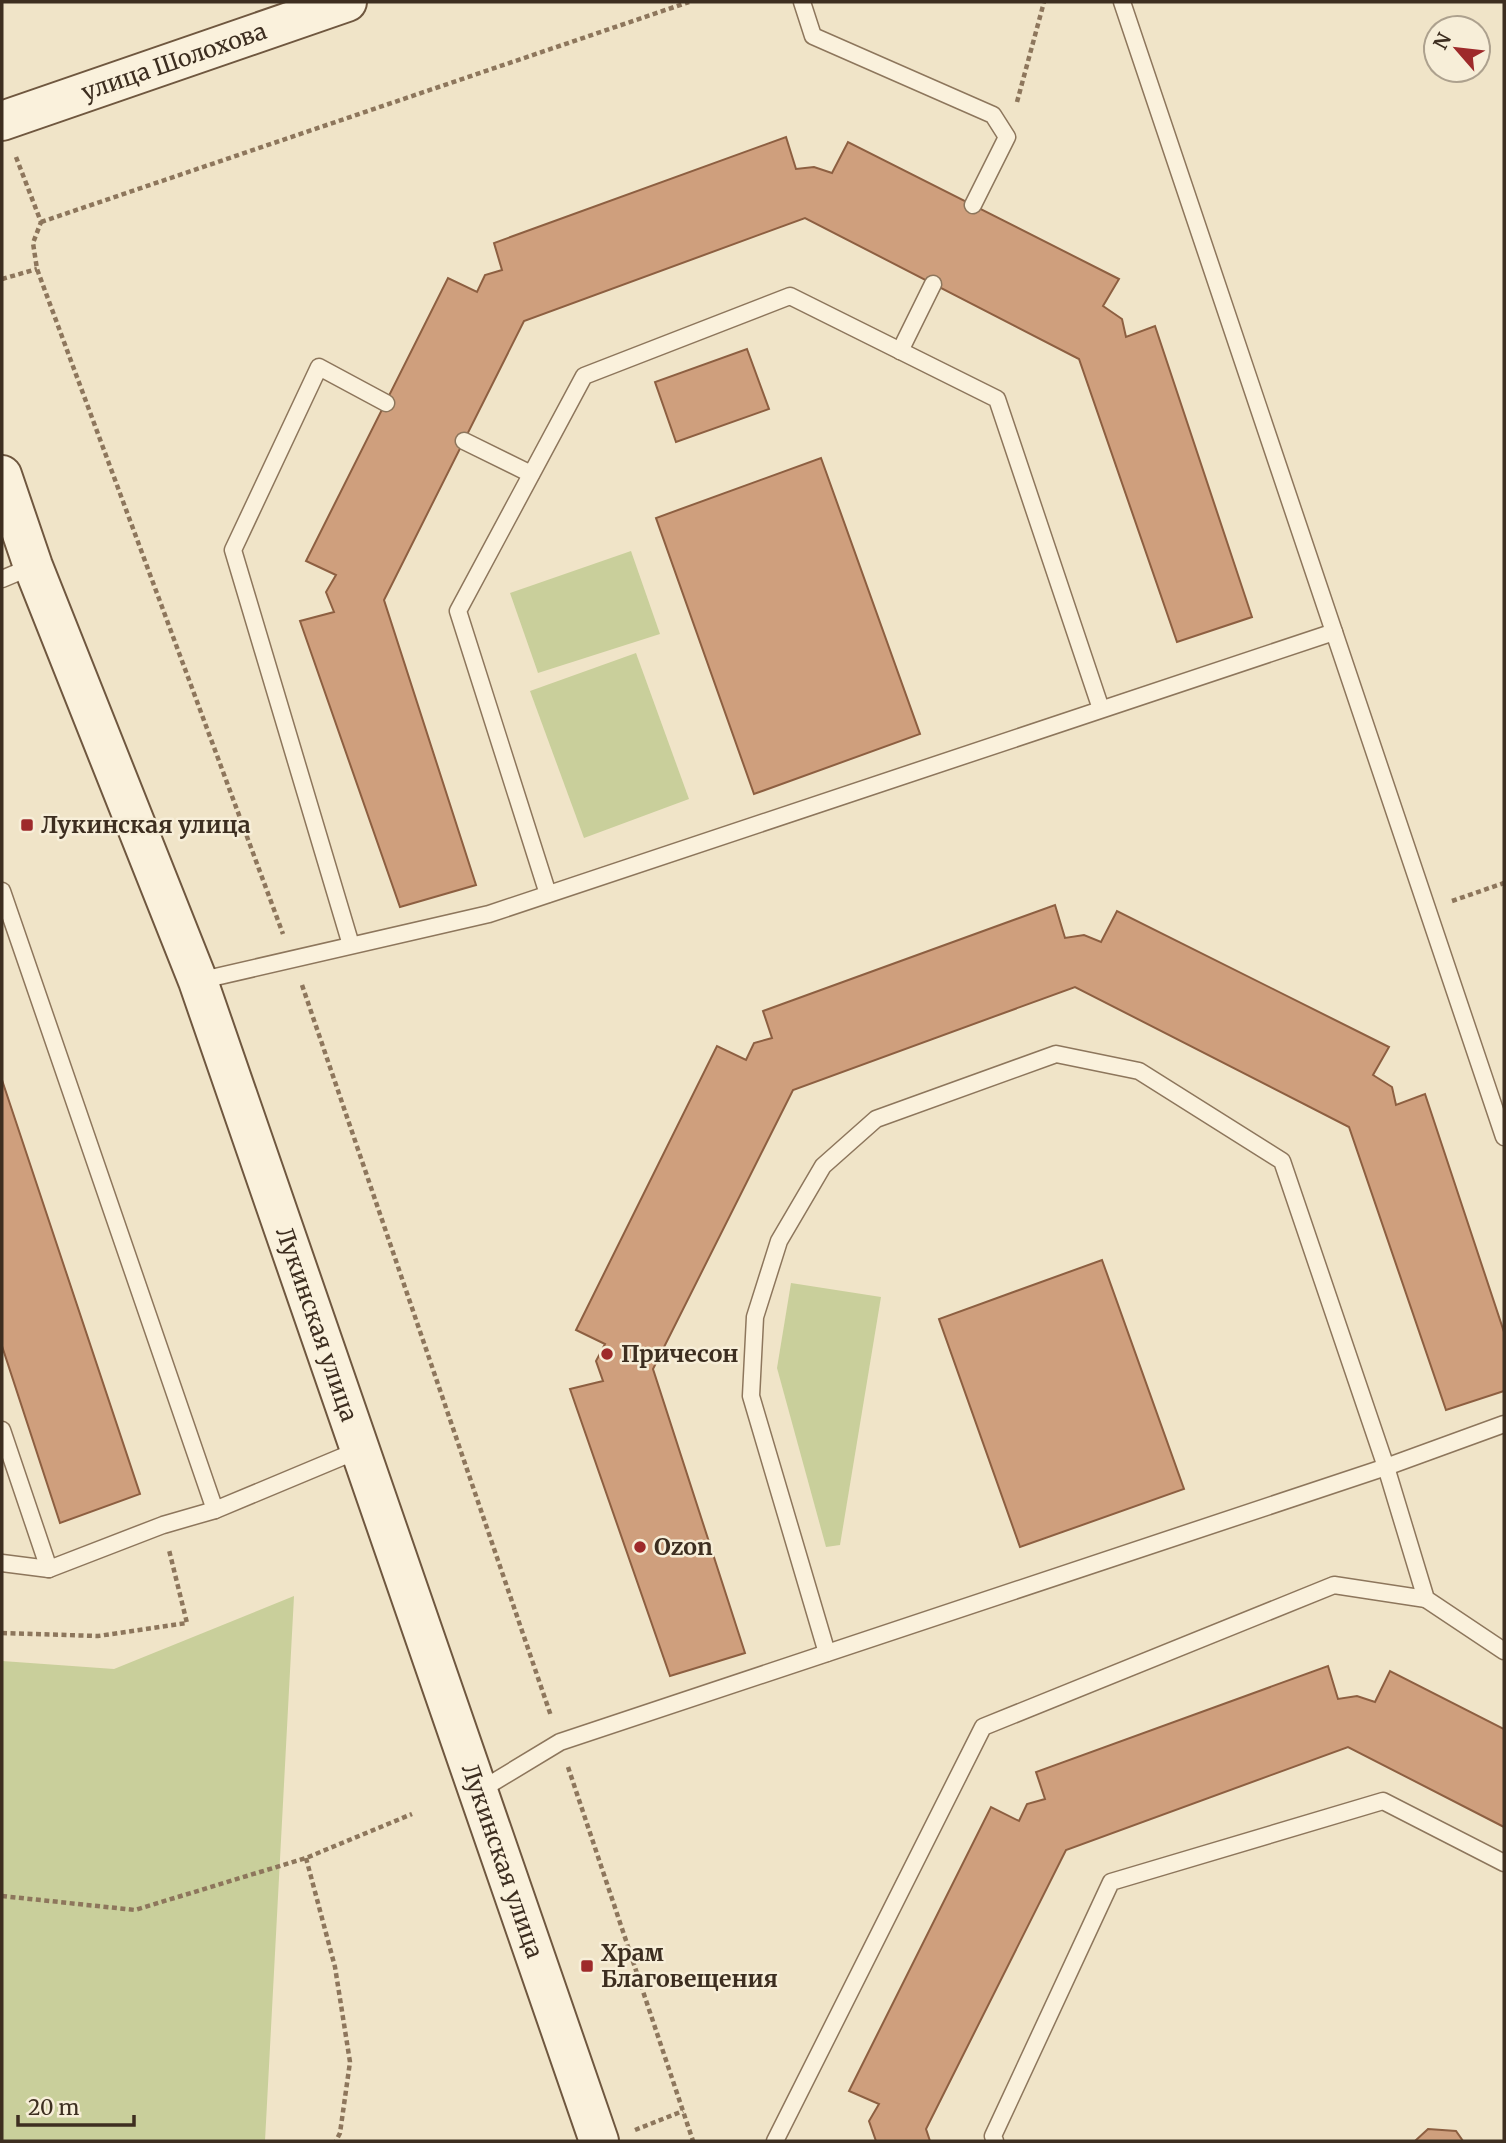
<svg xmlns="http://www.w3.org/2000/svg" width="1506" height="2143" viewBox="0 0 1506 2143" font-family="Merriweather,serif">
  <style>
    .green { fill: #c9cf9b }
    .building { fill: #cf9f7d; stroke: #8d5f41; stroke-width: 2 }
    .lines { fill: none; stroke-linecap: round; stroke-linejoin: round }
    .lane-casing { stroke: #8d765c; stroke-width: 19 }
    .secondary-casing { stroke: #6f573f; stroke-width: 42 }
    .path { stroke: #8d765c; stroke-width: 4.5; stroke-dasharray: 5 3.5; stroke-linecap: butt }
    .lane { stroke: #faf1dc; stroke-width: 16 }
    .secondary { stroke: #faf1dc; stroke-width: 38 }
    .poi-dot { fill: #9e2a2b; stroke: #f7eed8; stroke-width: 2.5 }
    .labels { text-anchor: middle; stroke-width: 5; stroke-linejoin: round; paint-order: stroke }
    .street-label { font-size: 23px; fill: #3d2e20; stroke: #f7eed8 }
    .poi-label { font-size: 23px; font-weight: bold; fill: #3d2e20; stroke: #f7eed8; text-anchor: start }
  </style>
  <rect width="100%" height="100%" fill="#f0e4c8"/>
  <!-- green -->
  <g class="green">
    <polygon points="631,551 660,634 538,673 510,593"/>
    <polygon points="636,653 689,799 584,838 530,691"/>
    <polygon points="791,1283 881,1297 840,1545 826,1547 777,1368"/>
    <polygon points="294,1596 265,2141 2,2141 2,1661 114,1669"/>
  </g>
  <!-- building -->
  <g class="building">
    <polygon points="786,137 796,169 814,167 832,173 848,142 1119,279 1103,306 1122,319 1126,337 1155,326 1252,617 1177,642 1079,359 805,218 524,321 384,600 476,885 400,907 300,621 334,612 326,592 336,575 306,561 448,278 477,292 485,275 502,270 494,243"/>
    <polygon points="747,349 769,409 676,442 655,382"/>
    <polygon points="821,458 920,734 754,794 656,518"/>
    <polygon points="1055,905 1065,938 1084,935 1101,942 1117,911 1389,1047 1373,1075 1392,1087 1396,1105 1425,1094 1504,1332 1504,1391 1446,1410 1349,1127 1075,987 793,1090 653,1369 745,1653 670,1676 570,1389 603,1381 596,1361 605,1344 576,1330 717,1046 746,1060 754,1043 772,1038 763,1011"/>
    <polygon points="2,1080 140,1494 60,1523 2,1346"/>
    <polygon points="1102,1260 1184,1489 1020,1547 939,1319"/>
    <polygon points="1328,1666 1338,1699 1357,1696 1375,1702 1390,1671 1504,1729 1504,1827 1348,1747 1066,1850 926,2129 930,2141 876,2141 869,2121 879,2104 849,2091 991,1807 1019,1821 1027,1804 1045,1799 1036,1772"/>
    <polygon points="1428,2129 1456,2131 1463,2141 1415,2141"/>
  </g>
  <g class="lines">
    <defs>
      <g id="lane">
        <polyline points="802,2 813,36 993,115 1007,137 973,205"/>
        <polyline points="1122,2 1504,1137"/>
        <polyline points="900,351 933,284"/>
        <polyline points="464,441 531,474"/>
        <polyline points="2,579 33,566"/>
        <polyline points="2,891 215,1510"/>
        <polyline points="548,894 458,611 584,376 790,296 997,399 1101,709"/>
        <polyline points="351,945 233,550 319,367 386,403"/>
        <polyline points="198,981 489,914 1334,632"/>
        <polyline points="2,1430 49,1569"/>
        <polyline points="2,1563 49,1569 163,1525 215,1510 361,1449"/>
        <polyline points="827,1653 751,1396 755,1317 779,1241 823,1166 876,1119 1056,1054 1139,1071 1282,1161 1386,1467 1426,1599 1504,1651"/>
        <polyline points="479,1791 560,1742 1386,1467 1504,1424"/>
        <polyline points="775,2141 983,1727 1334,1585 1426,1599"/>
        <polyline points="995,2141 993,2136 1111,1882 1383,1801 1504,1863"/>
      </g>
      <g id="secondary">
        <path id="s1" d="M2 121 347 2"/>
        <path id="s2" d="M2 475 33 566 198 981 599 2141"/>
      </g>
    </defs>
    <!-- lane casing -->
    <use href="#lane" class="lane-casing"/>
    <!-- secondary casing -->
    <use href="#secondary" class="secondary-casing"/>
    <!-- path -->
    <g class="path">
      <polyline points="1017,102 1044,2"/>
      <polyline points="16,157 41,222 33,243 37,269 283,934"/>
      <polyline points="41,222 689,2"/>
      <polyline points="2,279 37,269"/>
      <polyline points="1452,901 1504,883"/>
      <polyline points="302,985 551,1716"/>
      <polyline points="2,1633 98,1636 187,1623 169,1550"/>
      <polyline points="568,1767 693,2141"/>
      <polyline points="306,1858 335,1967 350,2062 340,2133 336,2141"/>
      <polyline points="2,1896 135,1910 306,1858 412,1814"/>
      <polyline points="635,2130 683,2111"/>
    </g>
    <!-- lane -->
    <use href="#lane" class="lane"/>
    <!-- secondary -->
    <use href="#secondary" class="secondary"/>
  </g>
  <!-- markers -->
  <g class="poi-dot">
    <rect x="20" y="818" width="14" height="14" rx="3.5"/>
    <circle cx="607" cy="1354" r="7"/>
    <circle cx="640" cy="1547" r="7"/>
    <rect x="580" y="1959" width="14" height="14" rx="3.5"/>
  </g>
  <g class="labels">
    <!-- street labels -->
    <g class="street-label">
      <text dy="8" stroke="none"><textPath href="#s1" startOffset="182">улица Шолохова</textPath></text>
      <text dy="8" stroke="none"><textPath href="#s2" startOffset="906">Лукинская улица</textPath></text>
      <text dy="8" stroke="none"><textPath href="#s2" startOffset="1474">Лукинская улица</textPath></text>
    </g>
    <!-- poi labels -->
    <g class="poi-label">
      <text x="41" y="833">Лукинская улица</text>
      <text x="621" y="1362">Причесон</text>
      <text x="654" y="1555">Ozon</text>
      <text x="601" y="1961">Храм<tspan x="601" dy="26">Благовещения</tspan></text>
    </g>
  </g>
  <!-- border -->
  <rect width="1506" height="2143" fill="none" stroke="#3d2e20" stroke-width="7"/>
  <!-- north arrow -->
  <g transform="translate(1457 49) rotate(298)"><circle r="33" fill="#f7eed8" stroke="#ada18e" stroke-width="2"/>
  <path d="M0-5L12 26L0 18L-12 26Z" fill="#9e2a2b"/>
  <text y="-10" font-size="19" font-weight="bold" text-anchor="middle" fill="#3d2e20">N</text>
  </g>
  <!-- scale -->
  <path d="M18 2115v10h116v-10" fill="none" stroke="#3d2e20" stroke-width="3.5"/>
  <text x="28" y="2115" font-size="21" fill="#3d2e20" stroke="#f7eed8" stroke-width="5" paint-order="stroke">20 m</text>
</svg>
